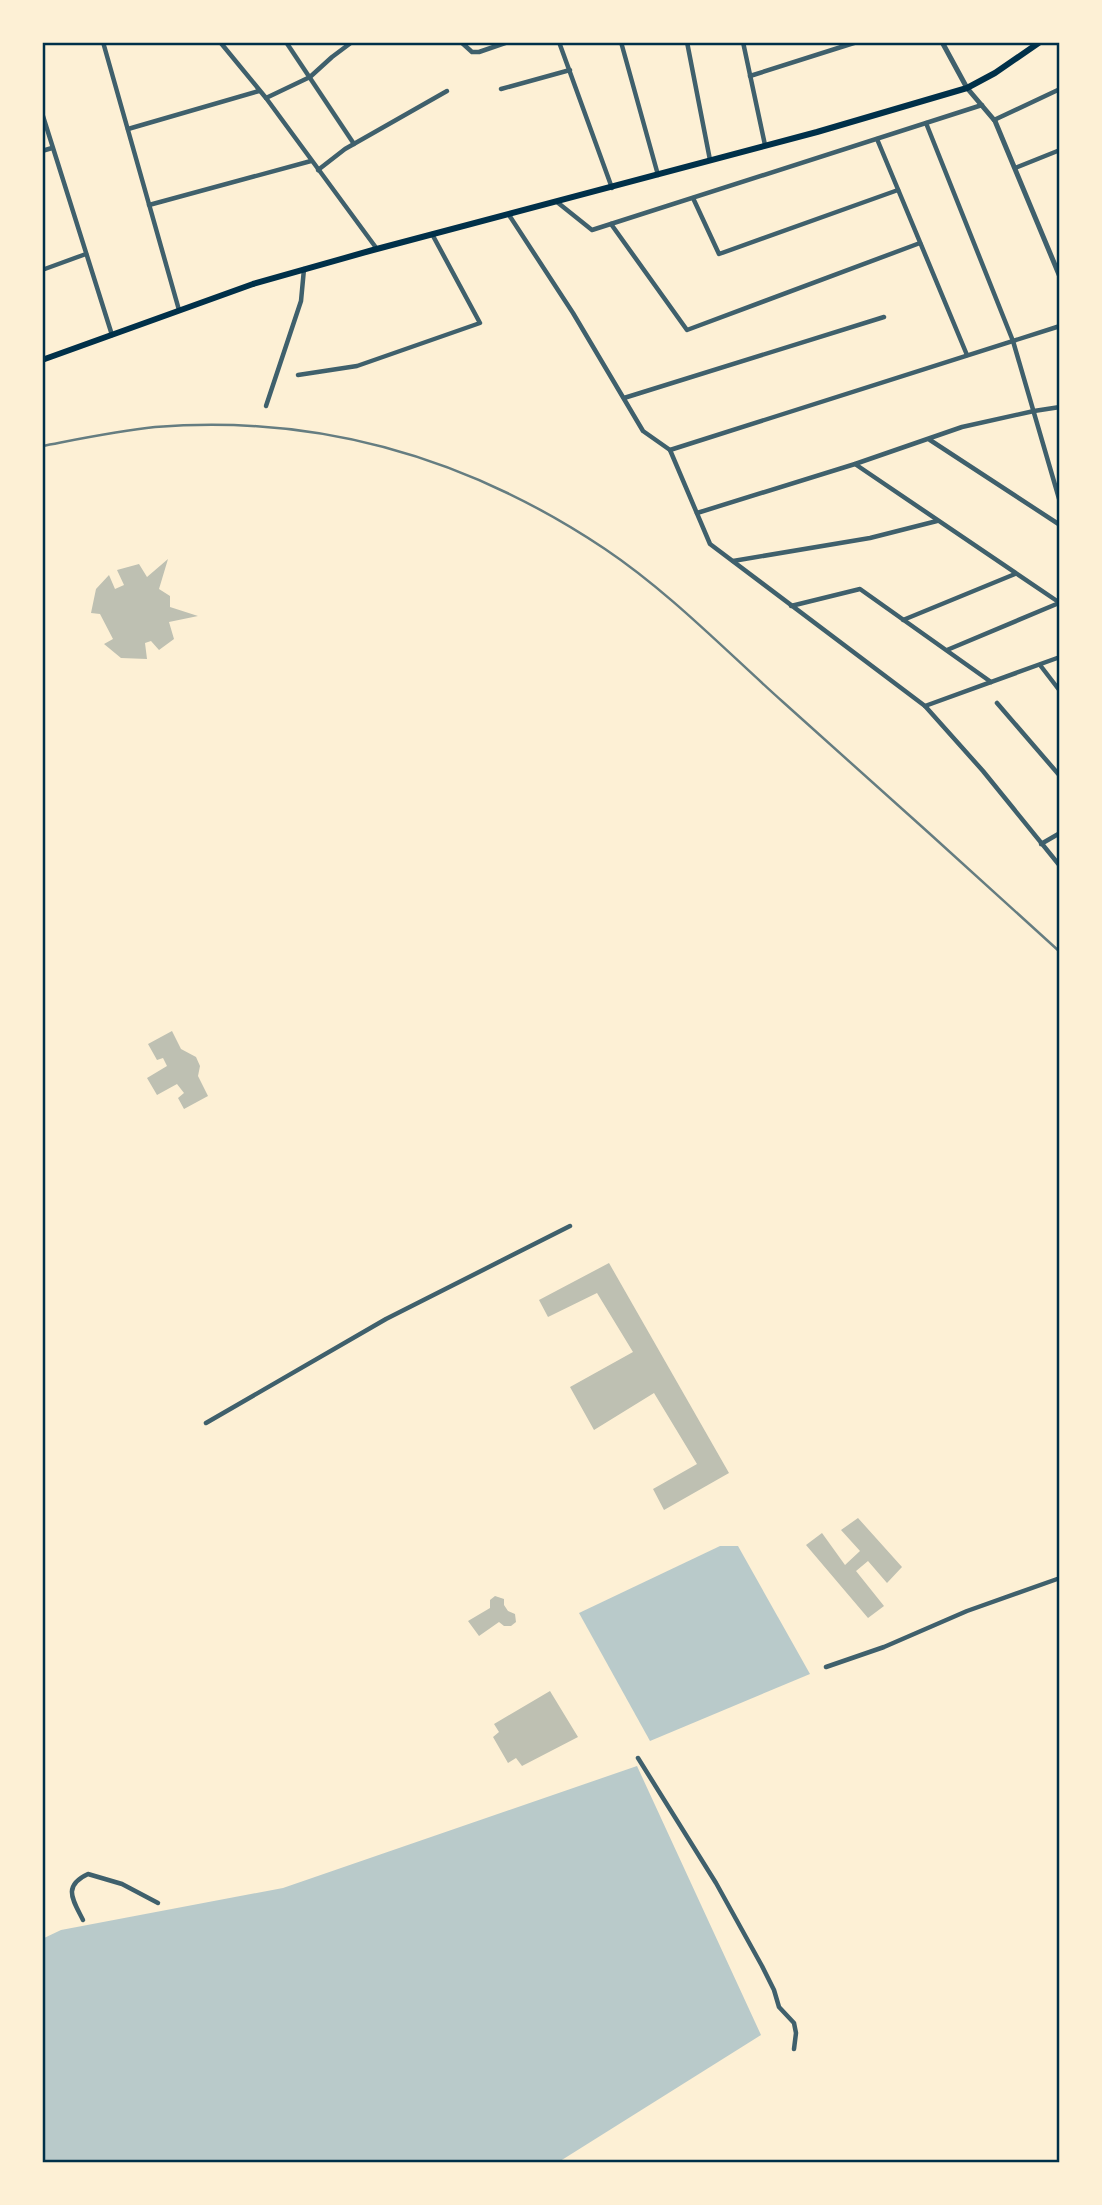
<svg xmlns="http://www.w3.org/2000/svg" width="1102" height="2205" viewBox="0 0 1102 2205" font-family="'PT Sans',sans-serif">
  <style>
    .green { fill: #b9caca }
    .building { fill: #bec0b2 }
    .lines { fill: none; stroke-linecap: round; stroke-linejoin: round }
    .minor { stroke: #3f606c; stroke-width: 4.5 }
    .tertiary { stroke: #3f606c; stroke-width: 5 }
    .primary { stroke: #003049; stroke-width: 6 }
    .rail { stroke: #657d81; stroke-width: 2.5 }
    .neatline { fill: none; stroke: #003049; stroke-width: 2.5 }
  </style>
  <rect width="100%" height="100%" fill="#fdf0d5"/>
  <!-- green -->
  <g class="green">
    <polygon points="720,1546 738,1546 810,1674 650,1741 579,1613"/>
    <polygon points="637,1766 761,2035 557,2163 42,2163 42,1939 61,1930 283,1888"/>
  </g>
  <!-- building -->
  <g class="building">
    <polygon points="168,559 159,589 170,596 170,607 198,616 169,622 174,639 159,650 151,641 145,643 147,659 121,658 104,644 113,639 100,614 91,613 96,589 109,575 115,589 124,585 117,570 139,564 147,577"/>
    <polygon points="172,1031 181,1049 196,1057 200,1066 198,1076 208,1096 184,1109 178,1098 184,1093 177,1084 157,1095 147,1078 167,1066 163,1058 157,1060 148,1044"/>
    <polygon points="609,1263 729,1473 664,1510 653,1489 697,1464 654,1393 594,1430 570,1387 633,1352 597,1293 548,1317 539,1300"/>
    <polygon points="858,1518 902,1567 887,1583 868,1561 856,1571 884,1606 868,1618 806,1545 822,1533 845,1565 860,1551 841,1530"/>
    <polygon points="495,1596 504,1599 504,1605 508,1611 515,1614 516,1622 511,1626 504,1626 499,1622 479,1636 468,1621 490,1608 490,1600"/>
    <polygon points="550,1691 578,1737 522,1766 516,1758 508,1763 493,1737 499,1732 494,1724"/>
  </g>
  <g class="lines">
    <!-- minor -->
    <g class="minor">
      <polyline points="103,42 179,310"/>
      <polyline points="220,42 266,98 377,249"/>
      <polyline points="286,42 354,144"/>
      <polyline points="461,42 472,52 479,52 508,42"/>
      <polyline points="559,42 612,188"/>
      <polyline points="621,42 658,175"/>
      <polyline points="687,42 710,160"/>
      <polyline points="743,42 765,145"/>
      <polyline points="750,76 857,42"/>
      <polyline points="501,89 570,70"/>
      <polyline points="266,98 310,77 332,57 352,42"/>
      <polyline points="42,113 112,335"/>
      <polyline points="994,120 1060,89"/>
      <polyline points="926,123 1013,341 1060,502"/>
      <polyline points="128,129 259,91"/>
      <polyline points="877,139 967,355"/>
      <polyline points="42,151 52,148"/>
      <polyline points="1015,168 1060,150"/>
      <polyline points="318,170 345,149 447,91"/>
      <polyline points="693,198 719,254 898,190"/>
      <polyline points="557,202 592,230 982,105"/>
      <polyline points="149,205 311,161"/>
      <polyline points="509,215 573,313 643,431 670,450 710,544 925,706 983,771 1060,866"/>
      <polyline points="611,224 687,330 920,243"/>
      <polyline points="42,270 86,254"/>
      <polyline points="298,375 357,366 480,323 432,234"/>
      <polyline points="624,398 884,317"/>
      <polyline points="266,406 301,301 304,269"/>
      <polyline points="930,440 1060,525"/>
      <polyline points="670,450 1060,326"/>
      <polyline points="855,464 1060,603"/>
      <polyline points="697,513 855,464 962,427 1034,411 1060,407"/>
      <polyline points="733,561 870,538 937,521"/>
      <polyline points="791,606 860,589 991,682"/>
      <polyline points="903,620 1015,574"/>
      <polyline points="947,650 1059,603"/>
      <polyline points="1040,665 1060,691"/>
      <polyline points="997,703 1060,776"/>
      <polyline points="925,706 1060,657"/>
      <polyline points="1041,844 1060,833"/>
      <polyline points="206,1423 386,1319 570,1226"/>
      <polyline points="826,1667 884,1647 967,1611 1060,1578"/>
      <polyline points="638,1758 716,1883 762,1966 774,1990 779,2007 794,2023 796,2033 794,2049"/>
      <path d="M83 1920C73 1900 62 1886 88 1874L122 1884 158 1903"/>
    </g>
    <!-- tertiary -->
    <polyline class="tertiary" points="942,42 967,88 995,121 1060,277"/>
    <!-- primary -->
    <polyline class="primary" points="42,360 253,284 373,250 817,132 967,88 995,73 1040,42"/>
    <!-- rail -->
    <path class="rail" d="M42 446C79 439 117 431 155 427 318 414 469 458 605 549 669 592 725 650 783 702 876 785 968 868 1060 952"/>
  </g>
  <!-- border -->
  <rect width="1102" height="2205" fill="none" stroke="#fdf0d5" stroke-width="88"/>
  <rect x="44" y="44" width="1014" height="2117" class="neatline"/>
</svg>
